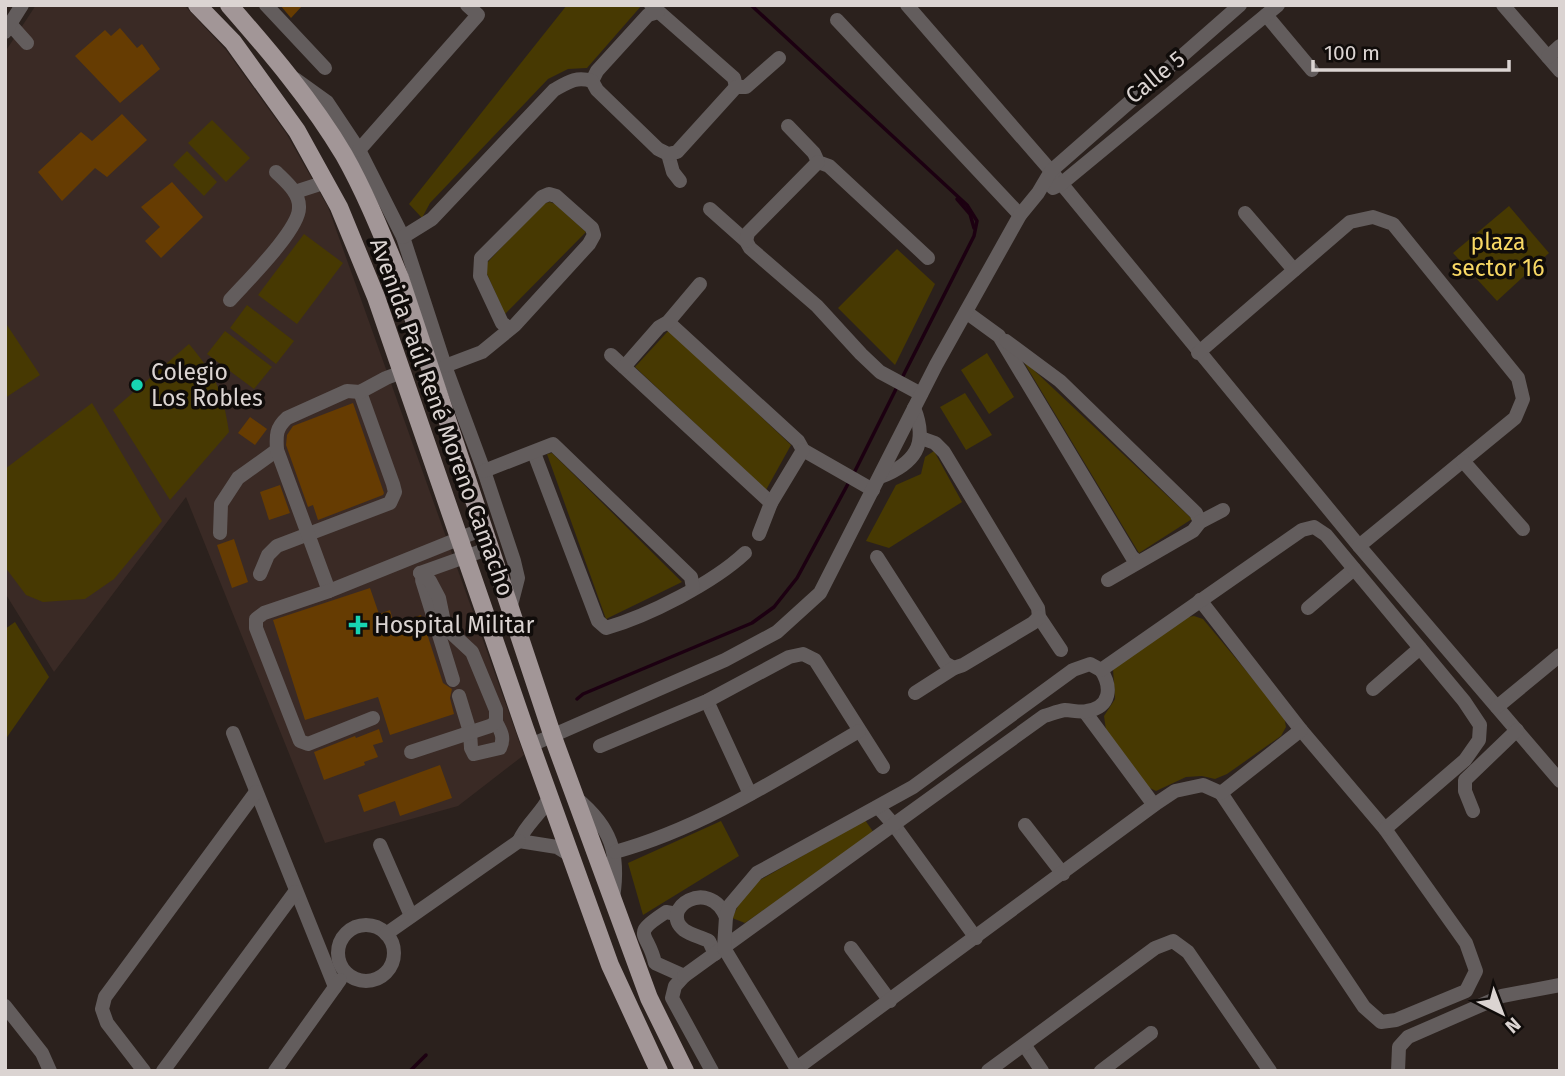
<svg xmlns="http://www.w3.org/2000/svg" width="1565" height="1076" viewBox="0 0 1565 1076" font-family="'Fira Sans',sans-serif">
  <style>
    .built { fill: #3a2a25 }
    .green { fill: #473902 }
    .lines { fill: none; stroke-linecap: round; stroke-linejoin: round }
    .stream { stroke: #1c0011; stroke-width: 3.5 }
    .building { fill: #663c02 }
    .minor { stroke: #635d5d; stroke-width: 14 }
    .major { stroke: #a29697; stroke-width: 18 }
    .poi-dot { fill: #17d5b2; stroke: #100c0a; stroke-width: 2.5 }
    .labels { text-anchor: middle; stroke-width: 7; stroke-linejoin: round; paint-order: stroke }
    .street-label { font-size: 23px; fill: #dbd4d2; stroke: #100c0a }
    .park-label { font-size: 23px; fill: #f8d864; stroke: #100c0a }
    .poi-label { font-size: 23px; fill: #dbd4d2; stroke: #100c0a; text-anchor: start }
  </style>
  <rect width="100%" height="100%" fill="#2b211d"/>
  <!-- built -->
  <polygon class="built" points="36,5 184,5 226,50 286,133 328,207 524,755 458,806 325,843 186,497 54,672 5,593 5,52"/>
  <!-- green -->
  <g class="green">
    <polygon points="567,5 642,5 587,68 568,69 548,79 430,203 422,218 409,204"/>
    <polygon points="212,120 250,158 226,182 188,143"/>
    <polygon points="187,151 217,182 204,196 173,165"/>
    <polygon points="550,202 555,204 586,232 505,314 487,274 485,265 542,204"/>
    <polygon points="1509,206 1549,253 1497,301 1453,253"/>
    <polygon points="304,234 343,263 297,324 258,295"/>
    <polygon points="897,249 935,284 895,365 838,308"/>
    <polygon points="247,305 294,341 276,364 230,328"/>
    <polygon points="5,322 40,375 5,398"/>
    <polygon points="669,330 791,445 766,490 635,367"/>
    <polygon points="225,331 272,367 254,389 207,354"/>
    <path d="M189 344C217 378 222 389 229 432L170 500 113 410Z"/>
    <polygon points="987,353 1014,397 989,414 961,370"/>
    <polygon points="1022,359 1192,519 1139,553"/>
    <polygon points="965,393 992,435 966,450 940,407"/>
    <polygon points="92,403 162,521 114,579 85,599 43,602 26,595 5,567 5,469"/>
    <polygon points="934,451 962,502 889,548 866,541 896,485 921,474 925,457"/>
    <polygon points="552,453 682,582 606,619 547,454"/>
    <polygon points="1194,616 1203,619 1284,716 1286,727 1281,736 1227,774 1215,779 1202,776 1186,777 1156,791 1146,786 1106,730 1104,716 1115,699 1113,669 1183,618"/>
    <polygon points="15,622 49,677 5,740 5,629"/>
    <polygon points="865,820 874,833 745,923 732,918 743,896 755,883"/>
    <polygon points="721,821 739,856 643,915 628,863"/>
  </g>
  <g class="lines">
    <!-- stream -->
    <g class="stream">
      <polyline points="751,5 967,205 977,221 974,236 902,378"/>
      <polyline points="957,199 970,214 974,228"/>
      <polyline points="853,475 898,385"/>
      <polyline points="577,699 583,694 752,623 774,607 797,578 849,482"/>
      <polyline points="410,1071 426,1055"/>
    </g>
  </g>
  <!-- building -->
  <g class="building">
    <polygon points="280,5 303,5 291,18"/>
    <polygon points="120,28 137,48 142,44 160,69 120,103 75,56 105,30 111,36"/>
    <polygon points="122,114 147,140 107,177 95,168 62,201 38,172 81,132 92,141"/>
    <polygon points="172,182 203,217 161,258 145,241 160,227 141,207"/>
    <polygon points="353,403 384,493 383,495 318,520 313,505 308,507 286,445 287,435 293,426"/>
    <polygon points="250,417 267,429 255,445 238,433"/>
    <polygon points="280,485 290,513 269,520 260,492"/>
    <polygon points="234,539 248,582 232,588 217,545"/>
    <polygon points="370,588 379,614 390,610 394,624 421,615 443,683 452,689 450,698 454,714 390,735 378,697 305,720 273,620"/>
    <polygon points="379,729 383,742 373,745 378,757 364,762 365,765 324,780 314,752 355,736 356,738"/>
    <polygon points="440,765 452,798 400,816 395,801 364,812 358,795"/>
  </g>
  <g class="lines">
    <!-- minor -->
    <g class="minor">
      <polyline points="266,5 325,68"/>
      <polyline points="651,5 734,78 736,87"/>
      <polyline points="907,5 1051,171 1359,546 1560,781"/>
      <polyline points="1503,5 1560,71"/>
      <polyline points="1266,15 1312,70"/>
      <polyline points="837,20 1020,215"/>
      <polyline points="10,24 27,43"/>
      <polyline points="5,32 22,5"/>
      <polyline points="1548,57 1560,46"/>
      <polyline points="295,79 327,102 359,150 403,237 445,366 484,471 514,561 518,578 510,609"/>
      <polyline points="592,81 597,71 648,15 658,12"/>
      <polyline points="788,126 814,153 818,162 829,166 928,258"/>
      <polyline points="359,150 478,15 467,5"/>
      <polyline points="668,154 673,172 680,181"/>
      <polyline points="1053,188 1061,184 1278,5"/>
      <polyline points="295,192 326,182"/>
      <polyline points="710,209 746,241 750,248 817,306 861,354 880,372 921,394"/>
      <polyline points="1245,213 1294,270"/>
      <path d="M403 237 432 219 554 90C568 82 576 76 592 81L597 90 658 149 668 154 677 152 736 87H746L779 58"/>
      <polyline points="746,241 748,233 818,162"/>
      <path d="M230 300C246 282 299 230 299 208 300 193 286 182 276 172"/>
      <polyline points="966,312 999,336 1132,557 1138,562"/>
      <polyline points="668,322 798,441 803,450 873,490"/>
      <polyline points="1006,341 1060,381 1196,513 1200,522"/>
      <polyline points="1198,353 1350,222 1373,217 1393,224 1518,378 1523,399 1515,418 1359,546"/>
      <polyline points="611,355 771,503"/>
      <polyline points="445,366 482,352 515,325 589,244 594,235 592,228 556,196 549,194 542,197 481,258 480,276 502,323 509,328"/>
      <polyline points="624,367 659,327 668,322 700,284"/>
      <polyline points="921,438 935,443 944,452 1038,608 1039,617 1061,650"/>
      <path d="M534 453 598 621 606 628C648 616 713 583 745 553"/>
      <polyline points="1463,461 1523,529"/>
      <polyline points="484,471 553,444 691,577 693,588"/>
      <path d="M880 477C914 464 929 445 914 408"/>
      <polyline points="220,533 221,504 238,478 277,450"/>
      <polyline points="759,534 771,503 803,450"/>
      <polyline points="877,557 945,663 954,668"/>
      <polyline points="420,573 490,548"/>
      <polyline points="260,574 268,555 277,546 390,503 395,492 393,484 360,392"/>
      <polyline points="422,580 453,680"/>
      <polyline points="1108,580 1193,531 1200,522 1223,510"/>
      <path d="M329 591 277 450C276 435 276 428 287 418L347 391 360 392 386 378 402 372"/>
      <polyline points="1200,600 1301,730 1385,829 1466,943 1476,971 1466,991 1396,1020 1381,1022 1364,1007 1221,793"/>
      <polyline points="1308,608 1354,569"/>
      <polyline points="1373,689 1420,648"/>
      <polyline points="915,693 954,668 963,665 1033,623 1039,617"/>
      <path d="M459 696 470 732 471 748 474 754 500 748C505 738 501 731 496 722"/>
      <polyline points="707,701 750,794"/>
      <polyline points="1497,707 1560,655"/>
      <polyline points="1085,712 1154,805"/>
      <polyline points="373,718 308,744 300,741 256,628 256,619 264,613 329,591 483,529"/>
      <polyline points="233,733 335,987"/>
      <polyline points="531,745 725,660 777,632 820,593 936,365 1020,215 1038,193 1051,171 1240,5"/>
      <polyline points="600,746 707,701 789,657 803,654 815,660 883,767"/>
      <polyline points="411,752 490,726 496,722 496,710 472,652 445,627 439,598 430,581 420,573"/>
      <path d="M549 798C541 814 526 824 519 841L557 847 570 855"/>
      <path d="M576 798C611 827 620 853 613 898"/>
      <polyline points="879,808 894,825 976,938"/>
      <polyline points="1473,811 1465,791 1465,780 1517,730"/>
      <polyline points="1025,825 1063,874"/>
      <polyline points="380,845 411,916"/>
      <path d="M615 852C703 828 780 777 859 731"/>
      <path d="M677 914 666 912C629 936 648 931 655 963L684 976 675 986 672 998 712 1071"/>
      <circle cx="366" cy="953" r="28"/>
      <polyline points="386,934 519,841"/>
      <polyline points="851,948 890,1001"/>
      <path d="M715 954 709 941C701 937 691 935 684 930 658 909 709 876 726 917"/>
      <path d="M684 976 1044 716C1051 714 1058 711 1065 710 1072 710 1080 713 1087 711 1111 707 1112 687 1101 670"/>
      <polyline points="5,1006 42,1053 50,1071"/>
      <polyline points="1025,1046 1042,1071"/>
      <polyline points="797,1068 1154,805 1175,791 1203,785 1221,793 1301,730"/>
      <polyline points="144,1071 107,1023 102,1009 105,997 256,792"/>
      <polyline points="163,1071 295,892"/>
      <polyline points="275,1071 340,980"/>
      <polyline points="798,1071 724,948 726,917 730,905 757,873 913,787 1073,670 1090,664 1101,670 1302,530 1314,527 1326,535 1464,701 1480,725 1479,740 1465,760 1385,829"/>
      <polyline points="988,1071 1155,948 1173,941 1188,952 1270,1071"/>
      <polyline points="1101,1071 1151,1033"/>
      <polyline points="1398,1071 1399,1047 1408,1037 1502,996 1560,985"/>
    </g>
    <!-- major -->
    <g class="major">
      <polyline points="197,5 233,42 297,131 339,207 376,297 525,729 610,965 659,1071"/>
      <path d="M229 5C270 52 312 101 344 155 366 194 383 237 400 278L553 737 649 998 685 1071"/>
    </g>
  </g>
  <!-- markers -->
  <g class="poi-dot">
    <circle cx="137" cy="385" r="7"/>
    <path d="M354.5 614.5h7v7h7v7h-7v7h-7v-7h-7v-7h7z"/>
  </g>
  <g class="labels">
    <!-- street labels -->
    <g class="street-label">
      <text transform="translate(1155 77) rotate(-39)" y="8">Calle 5</text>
      <text transform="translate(442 417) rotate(70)" y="8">Avenida Paúl René Moreno Camacho</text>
    </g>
    <!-- park labels -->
    <g class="park-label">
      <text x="1498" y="250">plaza<tspan x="1498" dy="26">sector 16</tspan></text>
    </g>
    <!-- poi labels -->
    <g class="poi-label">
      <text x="151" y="380">Colegio<tspan x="151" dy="26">Los Robles</tspan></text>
      <text x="374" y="633">Hospital Militar</text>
    </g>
  </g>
  <!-- border -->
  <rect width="1565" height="1076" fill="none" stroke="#dbd4d2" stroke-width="14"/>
  <!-- north arrow -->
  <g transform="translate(1502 1013) rotate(138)" stroke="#100c0a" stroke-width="5" paint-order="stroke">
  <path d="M0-5L12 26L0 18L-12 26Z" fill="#dbd4d2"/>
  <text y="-10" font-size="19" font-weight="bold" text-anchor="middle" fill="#dbd4d2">N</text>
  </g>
  <!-- scale -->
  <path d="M1313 60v10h196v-10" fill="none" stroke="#dbd4d2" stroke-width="3.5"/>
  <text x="1324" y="60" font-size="21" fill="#dbd4d2" stroke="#100c0a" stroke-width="5" paint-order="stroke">100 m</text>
</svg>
